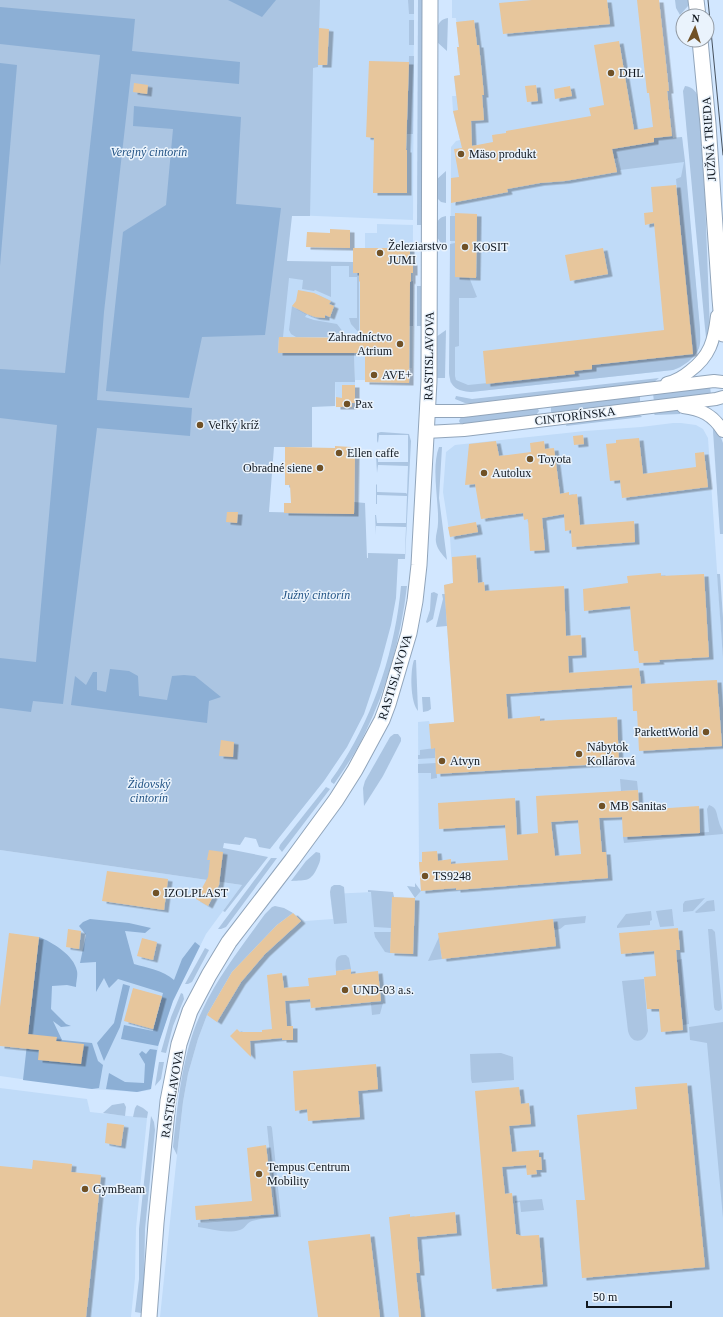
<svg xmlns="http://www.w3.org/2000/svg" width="723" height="1317" viewBox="0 0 723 1317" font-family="'Times New Roman',serif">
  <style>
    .built { fill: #c0dbf8 }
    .green { fill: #abc5e2 }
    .forest { fill: #8cafd5 }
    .building { fill: #e7c69c; fill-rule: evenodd; filter: url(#shadow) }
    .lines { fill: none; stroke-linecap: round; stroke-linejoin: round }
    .minor-casing { stroke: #91a5bb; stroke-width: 14 }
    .tertiary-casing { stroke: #91a5bb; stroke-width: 17 }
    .minor { stroke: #fff; stroke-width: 12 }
    .tertiary { stroke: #fff; stroke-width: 15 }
    .tram { stroke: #46515d; stroke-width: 1 }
    .poi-dot { fill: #705126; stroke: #eaf3fc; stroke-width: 1.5 }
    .labels { text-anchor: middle; stroke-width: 3; stroke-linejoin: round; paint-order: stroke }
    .poi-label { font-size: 12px; fill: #111820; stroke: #eaf3fc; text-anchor: start }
    .street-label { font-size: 12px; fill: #111820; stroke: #eaf3fc }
    .park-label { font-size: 12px; font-style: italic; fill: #235485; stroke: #eaf3fc }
  </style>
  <defs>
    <filter id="shadow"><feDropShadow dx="4.5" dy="2.5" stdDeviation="0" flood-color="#0004"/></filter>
  </defs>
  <rect width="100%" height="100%" fill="#d2e7ff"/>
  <!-- built -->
  <g class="built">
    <polygon points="311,0 414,0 413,220 292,215"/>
    <polygon points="452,0 659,0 669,91 658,92 660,107 669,107 673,138 682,137 700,329 699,348 693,357 679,368 673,370 471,392 458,389 450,382 451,147 456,141 460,140 453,111 452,96 456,96 454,76 460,75 457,47 459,47 456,18 452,18"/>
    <polygon points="377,224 413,225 412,368 409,368 409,383 365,382 365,380 355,380 354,353 278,353 278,345 287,262 353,262 365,248 365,233 377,233"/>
    <polygon points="335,382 355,382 355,403 352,403 352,407 336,407"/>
    <polygon points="673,423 681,423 696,425 703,429 708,438 723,659 723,1317 160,1317 176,1164 183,1102 188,1074 198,1039 207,1015 232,972 277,925 293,913 305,921 333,919 330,894 373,892 392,897 415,898 421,891 419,862 418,722 429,721 430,724 473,721 472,707 453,708 444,585 453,583 450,537 443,492 446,452 455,445 585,431 641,427"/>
    <polygon points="0,850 242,885 206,934 173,1001 160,1038 150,1090 137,1092 92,1089 0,1076"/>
    <polygon points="0,1088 87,1099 90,1112 147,1118 136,1228 135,1278 131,1317 0,1317"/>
  </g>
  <!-- green -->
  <g class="green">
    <polygon points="0,0 320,0 318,67 313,68 310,216 292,216 287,261 353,262 359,273 359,333 351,324 349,318 357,318 357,277 349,277 349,266 331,266 331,297 315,290 314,291 302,289 303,280 289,278 283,337 279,337 278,352 354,353 355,382 335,382 335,406 312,407 312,447 274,447 269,512 354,514 354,502 365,503 367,558 368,558 368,553 405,554 406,527 376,526 376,535 375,515 376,515 377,523 406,523 407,496 377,495 377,504 376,504 376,485 377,484 377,492 406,493 407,494 408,466 378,465 377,473 376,455 378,454 378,462 408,462 408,435 379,435 378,443 377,441 377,433 381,432 409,434 411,441 405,559 398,559 396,598 391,625 380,666 364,714 347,747 324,781 270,849 259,847 256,839 245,837 240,845 224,843 223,848 268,857 225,912 223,911 242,885 0,850"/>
    <polygon points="408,0 414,0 414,14 409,14"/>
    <polygon points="418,0 423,0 422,225 417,225"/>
    <polygon points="675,0 689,0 688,6 680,15 676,8"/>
    <path d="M448 18 447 51 437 42C437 32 435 20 448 18Z"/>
    <rect x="409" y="20" width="5" height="25"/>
    <polygon points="409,56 414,56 413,134 407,134"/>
    <path d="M685 86C693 87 697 92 699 100L704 172 710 331 708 339 706 337 705 328 683 91Z"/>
    <path d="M672 136 673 138 682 137 685 161 700 329C700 335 701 342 699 348 695 358 683 367 673 370L471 392C457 391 450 387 449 373L450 244 455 243V277H469L477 297 474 298H459V346L455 347V376L456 380 468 385 574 374V367L583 366 584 370H592V365L692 354 676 179 681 177 684 162 620 170 618 158 614 159 612 149 654 142V138Z"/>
    <polygon points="446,171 446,203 441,202 436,197 436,180"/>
    <path d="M446 216V250L436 236C436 227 435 218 446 216Z"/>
    <rect x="450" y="216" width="5" height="25"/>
    <polygon points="413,281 413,326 409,326 409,282"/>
    <rect x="417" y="286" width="4" height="40"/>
    <polygon points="292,306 307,314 305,317 314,320 337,324 347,337 296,337 291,334 289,330"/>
    <polygon points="446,330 445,378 437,378 435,370 436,337"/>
    <polygon points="659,378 654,382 647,383 474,403 465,403 455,399 456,396 472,399"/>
    <polygon points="710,386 711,395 654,402 653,393"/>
    <polygon points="637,395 640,397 640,401 639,403 554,413 551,412 551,406"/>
    <polygon points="537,407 539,411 536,415 466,424 460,423 459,421 461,417"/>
    <polygon points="672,410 681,410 680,414 655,415 654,414 655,412"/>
    <polygon points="639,414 642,417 566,426 567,423"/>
    <polygon points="713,427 720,435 723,443 723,534 720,534 713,431"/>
    <path d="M439 447H442L439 498 447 560C442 554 437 549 436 542 435 536 438 530 438 523 439 501 431 468 439 447Z"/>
    <polygon points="717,574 720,574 723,618 723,659"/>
    <path d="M401 586H407C401 637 387 689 364 735 356 752 345 768 334 784L331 782V780C371 725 395 653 401 586Z"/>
    <polygon points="434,592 438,594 433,619 427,623 426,622 430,610 431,593"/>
    <polygon points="442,594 445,594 447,626 436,627 443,599"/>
    <path d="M414 660H416L418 711C410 702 410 671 414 660Z"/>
    <polygon points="422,697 430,697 431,709 428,711 423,712"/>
    <polygon points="394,734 398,734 401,738 401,741 383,776 364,806 363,788 365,781 390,737"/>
    <polygon points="435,748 435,758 418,759 418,755 420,755 420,750"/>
    <polygon points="436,763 437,778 431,779 431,773 418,773 418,764"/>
    <polygon points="620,779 637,781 638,790 621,791"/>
    <polygon points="326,787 330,789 282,852 279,848 280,845"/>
    <path d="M709 805C718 808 716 814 719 822 720 827 723 828 723 834L624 843 623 837 709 832 707 809Z"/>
    <path d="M316 852 320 853C321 858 320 862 318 866 311 882 307 880 291 881L306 861Z"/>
    <polygon points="271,858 277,858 226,927 221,929 218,929"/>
    <polygon points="415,883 421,891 415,898 407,886 415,887"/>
    <polygon points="334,885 340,885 344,887 347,923 334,924 330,892 331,887"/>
    <polygon points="368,890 393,892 394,897 392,898 391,928 374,927 371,892 368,892"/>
    <polygon points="705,898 693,911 683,912 683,904 685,901"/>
    <polygon points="714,900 715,911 696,913 695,912 707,901"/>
    <path d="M275 906 284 908 293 913 277 925 232 972 207 1015 198 1039 188 1074 183 1102 177 1155 173 1147C178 1102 182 1052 202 1011 218 976 243 945 265 914L272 907Z"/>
    <polygon points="672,909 674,926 660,927 656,911"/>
    <polygon points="651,911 652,920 650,921 650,925 617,928 617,926 626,914"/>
    <polygon points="586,916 585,923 565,925 560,929 554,930 553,919"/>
    <polygon points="708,929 712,929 715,932 722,1007 722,1009 719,1011 715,1010 714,1007"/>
    <polygon points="374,932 391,932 390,953 385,952 375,937"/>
    <polygon points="439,937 442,959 428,961"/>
    <polygon points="205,948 209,950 192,982 188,984 185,984"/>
    <path d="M346 955 349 958 351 969 336 971C335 961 335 954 346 955Z"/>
    <polygon points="682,959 689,1024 683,1025 677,960"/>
    <path d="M644 979 648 1031C644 1044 631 1044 628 1031L622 981Z"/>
    <polygon points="181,993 183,994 184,999 173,1026 166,1053 161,1052 171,1017"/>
    <polygon points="380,1003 383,1003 380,1014 372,1015 371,1004"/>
    <polygon points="723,1022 723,1218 707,1043 690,1040 689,1027"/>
    <polygon points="501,1053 513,1057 514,1080 472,1083 471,1079 470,1054"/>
    <polygon points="159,1062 164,1062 161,1079 155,1086"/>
    <polygon points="124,1103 126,1107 125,1116 103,1113 112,1105"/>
    <polygon points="137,1105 143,1108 148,1112 147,1118 133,1117 135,1108"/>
    <polygon points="151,1116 154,1122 155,1130 145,1229 144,1284 141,1313 135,1312 139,1279 139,1229"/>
    <path d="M267 1126H271L272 1128 281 1217C272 1218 261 1218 252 1221 247 1222 245 1229 240 1230 226 1234 212 1229 198 1227V1223L276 1215Z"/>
    <polygon points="542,1199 544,1210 521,1212 520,1202 515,1203 515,1201"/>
  </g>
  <!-- forest -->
  <g class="forest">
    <polygon points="228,0 276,0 262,17"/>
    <polygon points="0,7 135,19 132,51 240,62 239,84 131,74 104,312 97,400 192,408 190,436 97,428 63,704 33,701 31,712 0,708 0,658 36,662 57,425 0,418 0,369 65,373 100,55 0,44"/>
    <polygon points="0,63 17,65 0,266"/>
    <polygon points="134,106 241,117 236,204 281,208 265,335 202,337 189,398 106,391 123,232 166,205 173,129 133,126"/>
    <polygon points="110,669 129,671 138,676 139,696 167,700 172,676 184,675 195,676 221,697 209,701 207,723 71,705 75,676 86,685 93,672 97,672 97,690 106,692"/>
    <path d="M90 919 129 923 151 928 145 933 125 931 134 964C148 968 162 970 174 980L182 959 195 942 200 946 173 1001 158 1046 121 1039 124 1025 153 1031 163 993 118 979 109 988 104 978 96 992V962L80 963 86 935 79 926 83 922Z"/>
    <path d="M39 937C52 942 74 955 77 971 78 976 76 982 76 987L67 985 52 986 51 1009 66 1024 71 1026 61 1027 53 1021 62 1040 92 1043 98 1061 103 1065 99 1088 92 1089 23 1080Z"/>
    <polygon points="123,984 130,986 120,1027 104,1061 97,1043 114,1023"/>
    <polygon points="150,1049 157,1050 151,1089 137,1092 106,1089 109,1073 125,1082 144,1083 145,1064 139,1054 142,1051 146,1054"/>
  </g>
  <!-- building -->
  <g class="building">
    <polygon points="532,0 607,0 610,24 503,34 499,3"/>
    <polygon points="637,0 659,0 669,91 667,91 672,136 654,138 654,142 612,149 617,172 565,181 540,183 507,189 508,192 451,203 451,178 459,177 454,149 462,148 453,111 458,110 454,76 460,75 457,47 459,47 456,22 474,20 477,45 479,45 484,95 482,95 484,120 471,121 472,146 493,142 492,135 506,133 506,131 591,116 589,108 604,105 594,45 619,41 634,130 653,127 649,93 647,93"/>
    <polygon points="319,28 329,29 327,65 318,65"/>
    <polygon points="369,61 409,62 406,150 407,150 407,193 373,193 374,138 366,137"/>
    <polygon points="134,83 148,85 147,94 133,92"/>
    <polygon points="536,85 538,101 527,102 525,86"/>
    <polygon points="570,86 572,96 555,99 554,89"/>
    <polygon points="676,185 693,354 592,365 592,369 574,371 575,374 486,384 483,351 664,330 654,223 645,225 644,213 653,212 651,187"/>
    <polygon points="455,213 477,214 476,278 455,277"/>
    <polygon points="330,229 350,230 350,248 306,247 307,232 330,233"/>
    <polygon points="353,248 410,248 410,263 413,263 413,273 411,273 411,281 410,282 409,383 365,382 365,353 278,353 279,337 360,338 360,282 359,281 359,273 353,273"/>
    <polygon points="603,248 608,274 570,281 565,255"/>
    <polygon points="298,290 314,293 331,301 329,304 334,306 330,317 325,315 325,318 315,317 307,314 292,306 296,301"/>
    <polygon points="342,385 355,385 355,403 352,403 352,407 336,407 336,397 342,398"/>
    <polygon points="583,435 584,444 574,445 573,436"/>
    <polygon points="639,438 643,474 696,467 695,453 704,452 708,487 622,498 620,480 610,481 606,444 616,443 616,440"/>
    <polygon points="496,441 499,456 531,452 530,443 544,441 545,449 554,448 560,494 569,492 569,495 577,494 580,525 634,521 635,542 572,547 571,530 565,531 564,514 542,518 545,550 530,551 528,519 524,520 523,513 481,519 475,484 465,485 469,444"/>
    <polygon points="335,446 351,447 351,451 355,452 354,514 284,513 284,503 291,503 290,485 285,485 285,447 335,448"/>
    <polygon points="227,512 238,512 237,523 226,522"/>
    <polygon points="476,522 478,532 450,537 448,527"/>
    <polygon points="476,555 478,583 484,582 485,591 564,586 566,636 581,635 582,655 568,656 569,673 639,668 641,684 717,680 722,746 639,751 637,711 633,711 632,685 506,694 508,719 540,716 540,721 617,717 619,763 436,774 435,748 431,749 429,724 454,722 444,585 453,583 452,557"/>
    <polygon points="661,573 661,576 704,574 709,657 659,660 660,662 639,663 638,651 634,651 630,606 584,611 583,589 628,583 627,576"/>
    <polygon points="221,740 234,742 233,757 219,756"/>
    <path d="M638 790 639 810 699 806 700 833 623 837 622 817 599 818 602 852H606L608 878 456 890V888L421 891 419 862H422V852L437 851 438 861 451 859V864L508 860 505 825 439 829 438 803 515 798 517 835 538 833 536 796ZM578 820 581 854 555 856 551 822Z"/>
    <polygon points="209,850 223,852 219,885 208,906 196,899 208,877 210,860 207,860"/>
    <polygon points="107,871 168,879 164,910 102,901"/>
    <polygon points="392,897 415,898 413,954 390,953"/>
    <polygon points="293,913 301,921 265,954 241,982 217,1022 207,1015 232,972 277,925"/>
    <polygon points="553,919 556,946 442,959 438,933"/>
    <polygon points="678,928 680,950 676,950 683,1030 661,1032 659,1009 647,1009 644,977 656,976 654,951 621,954 619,933"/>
    <polygon points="68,929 81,931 79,949 66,947"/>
    <polygon points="9,933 39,937 28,1034 57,1037 56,1041 84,1044 81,1064 38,1060 39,1050 0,1046 0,1007"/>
    <polygon points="142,938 157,942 153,960 137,956"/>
    <polygon points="351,969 351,974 378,971 381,1001 311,1008 310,999 285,1001 287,1026 293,1026 293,1040 282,1040 282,1038 250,1041 251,1057 230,1036 237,1029 240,1032 262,1032 262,1030 272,1029 267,975 282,973 284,988 309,986 308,978 336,975 336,971"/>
    <polygon points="133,988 162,996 153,1029 124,1021"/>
    <polygon points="376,1064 378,1089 358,1091 360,1117 308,1121 307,1109 295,1111 293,1071"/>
    <polygon points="687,1083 705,1267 582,1278 576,1200 585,1200 577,1115 637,1109 635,1087"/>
    <polygon points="519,1087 521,1104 529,1103 531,1124 509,1126 512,1152 539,1150 539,1157 541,1157 542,1170 536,1170 537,1174 527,1175 526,1165 502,1167 505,1194 512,1193 516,1234 522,1236 539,1235 543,1284 492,1289 475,1091"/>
    <polygon points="107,1123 124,1125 121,1146 105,1143"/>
    <polygon points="266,1145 274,1214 196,1220 195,1206 252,1201 247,1148"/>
    <polygon points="33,1160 72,1164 71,1172 101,1175 86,1317 0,1317 0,1166 32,1169"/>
    <polygon points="455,1212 457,1233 417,1237 420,1273 416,1273 421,1317 399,1317 389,1217 410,1214 410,1217"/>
    <polygon points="370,1234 380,1317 318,1317 308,1241"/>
  </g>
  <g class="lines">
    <defs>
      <g id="minor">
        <path d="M667 383C676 381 683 377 690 371 710 356 714 341 717 316"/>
        <path d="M683 407C701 409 713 415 723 431"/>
        <polyline points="427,411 463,411 714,381 723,382"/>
        <polyline points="426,432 464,430 716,399 723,397"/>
      </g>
      <g id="tertiary">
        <polyline points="696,0 698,16"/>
        <polyline points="700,40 708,124 720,299 723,334"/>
        <polyline points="149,1317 156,1223 168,1101 179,1044 190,1011 209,975 229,942 292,860 336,800 355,770 382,720 388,704 409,633 415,601 419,565 429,381 430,0"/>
      </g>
    </defs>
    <!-- minor casing -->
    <use href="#minor" class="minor-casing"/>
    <!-- tertiary casing -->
    <use href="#tertiary" class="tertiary-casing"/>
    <!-- minor -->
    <use href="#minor" class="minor"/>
    <!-- tertiary -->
    <use href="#tertiary" class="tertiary"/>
    <!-- tram -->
    <polyline class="tram" points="708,0 723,155"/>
  </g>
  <!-- markers -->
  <g class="poi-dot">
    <circle cx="611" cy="73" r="4"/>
    <circle cx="461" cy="154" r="4"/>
    <circle cx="465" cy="247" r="4"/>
    <circle cx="380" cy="253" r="4"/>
    <circle cx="400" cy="344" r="4"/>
    <circle cx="374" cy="375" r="4"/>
    <circle cx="347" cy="404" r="4"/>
    <circle cx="200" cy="425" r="4"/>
    <circle cx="339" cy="453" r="4"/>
    <circle cx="530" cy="459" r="4"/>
    <circle cx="320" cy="468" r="4"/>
    <circle cx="484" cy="473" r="4"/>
    <circle cx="706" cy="732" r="4"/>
    <circle cx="579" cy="754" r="4"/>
    <circle cx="442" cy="761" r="4"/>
    <circle cx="602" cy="806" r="4"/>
    <circle cx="425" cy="876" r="4"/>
    <circle cx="156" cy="893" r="4"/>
    <circle cx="345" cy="990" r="4"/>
    <circle cx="259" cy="1174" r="4"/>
    <circle cx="85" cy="1189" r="4"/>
  </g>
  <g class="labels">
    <!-- poi labels -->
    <g class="poi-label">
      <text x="619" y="77">DHL</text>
      <text x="469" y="158">Mäso produkt</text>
      <text x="388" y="250">Železiarstvo<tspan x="388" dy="14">JUMI</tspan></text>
      <text x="473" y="251">KOSIT</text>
      <text x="392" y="341" text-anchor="end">Zahradníctvo<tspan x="392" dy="14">Atrium</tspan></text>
      <text x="382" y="379">AVE+</text>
      <text x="355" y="408">Pax</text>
      <text x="208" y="429">Veľký kríž</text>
      <text x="347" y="457">Ellen caffe</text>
      <text x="538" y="463">Toyota</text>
      <text x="312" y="472" text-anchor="end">Obradné siene</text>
      <text x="492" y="477">Autolux</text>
      <text x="698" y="736" text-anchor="end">ParkettWorld</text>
      <text x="587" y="751">Nábytok<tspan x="587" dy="14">Kollárová</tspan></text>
      <text x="450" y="765">Atvyn</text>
      <text x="610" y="810">MB Sanitas</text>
      <text x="433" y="880">TS9248</text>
      <text x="164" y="897">IZOLPLAST</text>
      <text x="353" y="994">UND-03 a.s.</text>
      <text x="267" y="1171">Tempus Centrum<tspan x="267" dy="14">Mobility</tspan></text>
      <text x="93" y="1193">GymBeam</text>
    </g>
    <!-- street labels -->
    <g class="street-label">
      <text transform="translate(709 139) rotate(-94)" y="4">JUŽNÁ TRIEDA</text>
      <text transform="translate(429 356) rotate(-89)" y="4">RASTISLAVOVA</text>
      <text transform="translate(575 416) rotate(-7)" y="4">CINTORÍNSKA</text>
      <text transform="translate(395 677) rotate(-73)" y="4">RASTISLAVOVA</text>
      <text transform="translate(172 1094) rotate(-81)" y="4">RASTISLAVOVA</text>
    </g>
    <!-- park labels -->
    <g class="park-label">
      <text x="149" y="156">Verejný cintorín</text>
      <text x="316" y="599">Južný cintorín</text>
      <text x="149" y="788">Židovský<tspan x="149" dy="14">cintorín</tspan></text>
    </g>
  </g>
  <!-- north arrow -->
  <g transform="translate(695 28) rotate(4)"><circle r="19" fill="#eaf3fc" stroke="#939ba4"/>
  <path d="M0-3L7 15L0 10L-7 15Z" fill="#705126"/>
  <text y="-6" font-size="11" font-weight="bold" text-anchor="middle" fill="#111820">N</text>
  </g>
  <!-- scale -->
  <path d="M587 1301v6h84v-6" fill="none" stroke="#111820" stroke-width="2"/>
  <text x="593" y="1301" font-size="12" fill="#111820" stroke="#eaf3fc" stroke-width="3" paint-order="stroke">50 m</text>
</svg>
